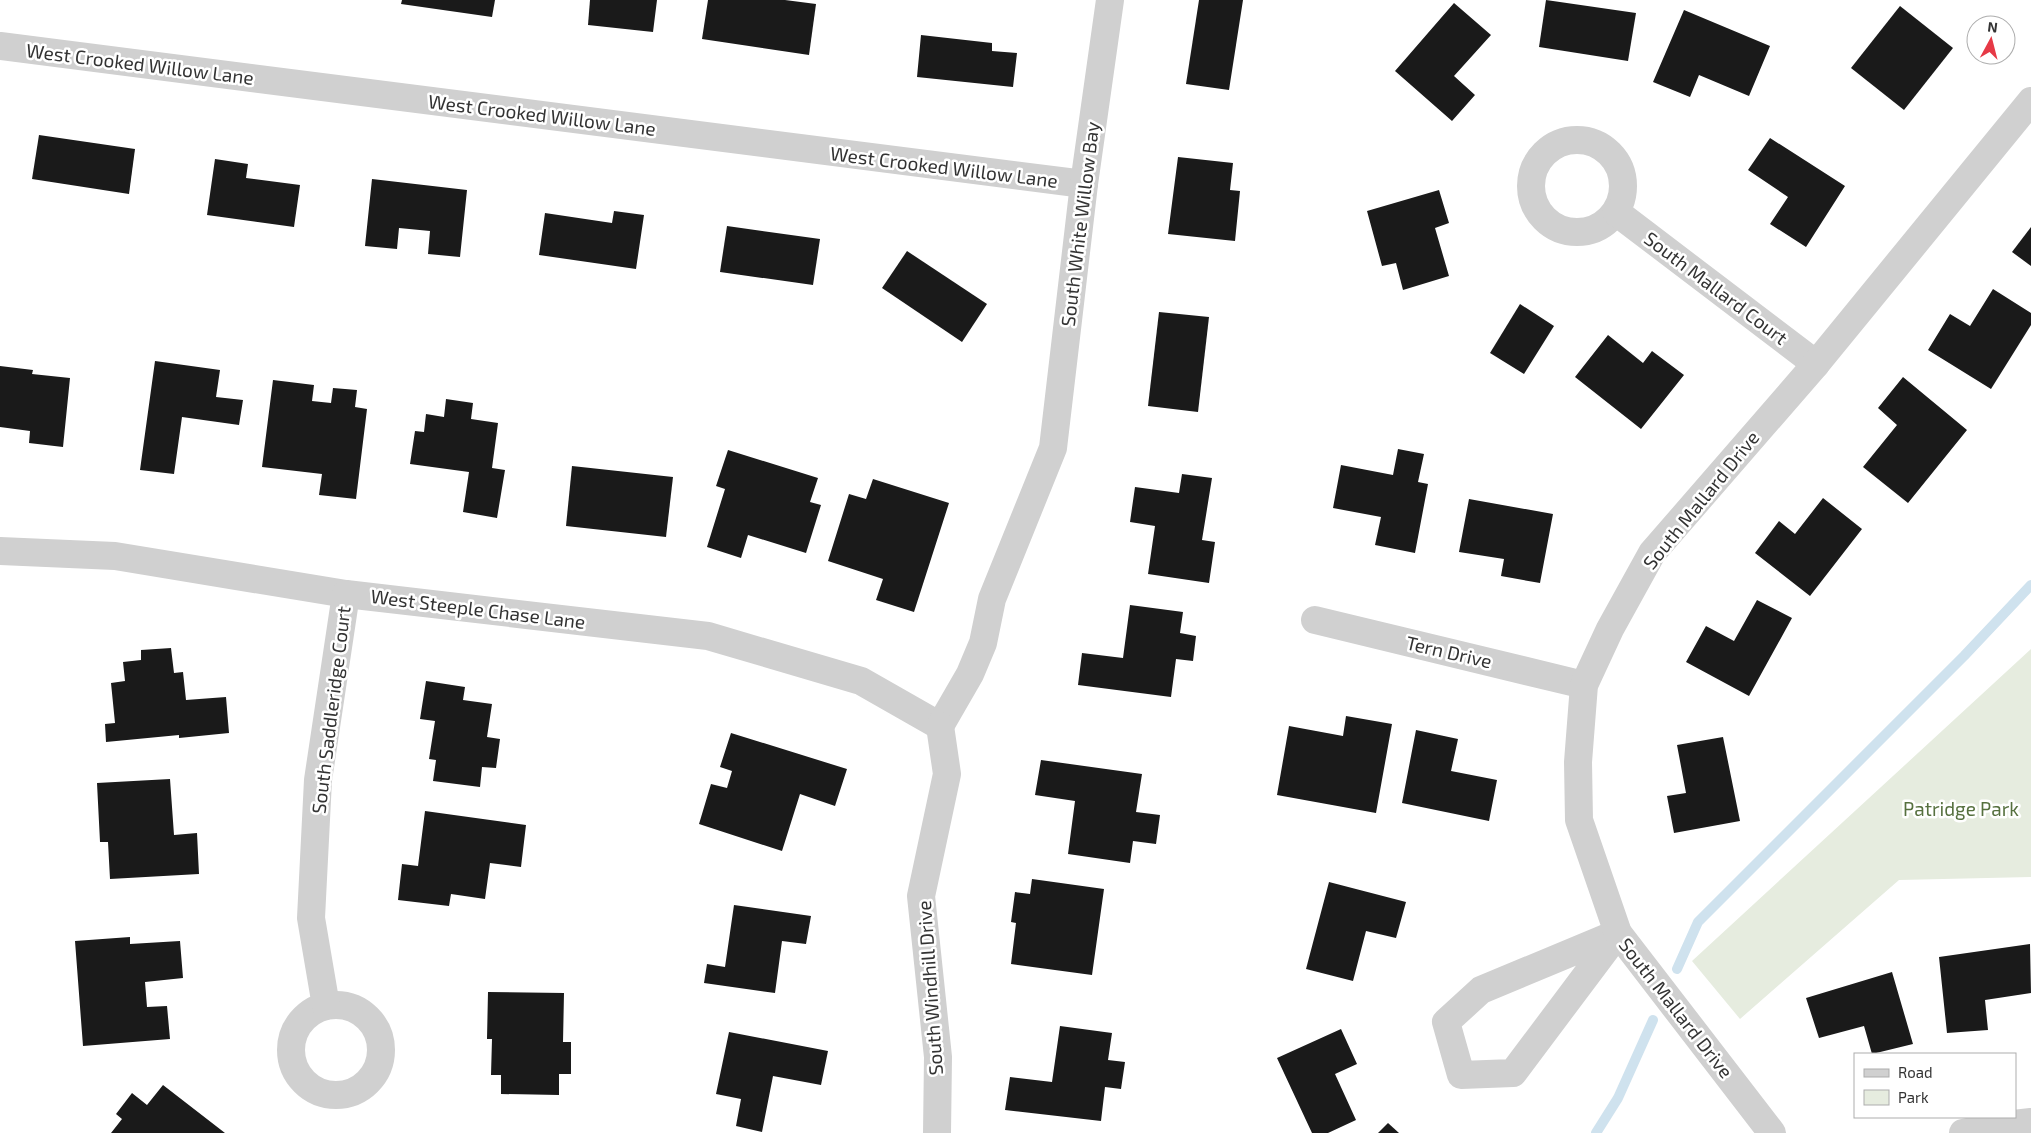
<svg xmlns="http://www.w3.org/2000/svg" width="2031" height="1133" viewBox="0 0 2031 1133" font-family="'Exo 2',sans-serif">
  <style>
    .green { fill: #e6ecdf }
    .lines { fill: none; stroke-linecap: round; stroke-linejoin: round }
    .stream { stroke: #cfe2ee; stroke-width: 10 }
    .building { fill: #1a1a1a }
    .minor { stroke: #d0d0d0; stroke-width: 28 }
    .labels { text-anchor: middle; stroke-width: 5; stroke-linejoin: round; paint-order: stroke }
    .street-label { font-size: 19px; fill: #333; stroke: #fff }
    .park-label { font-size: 19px; fill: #56703f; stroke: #fff }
  </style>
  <rect width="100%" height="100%" fill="#fff"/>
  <!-- green -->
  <polygon class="green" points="2031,649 2031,877 1899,880 1740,1019 1692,961"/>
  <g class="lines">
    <!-- stream -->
    <g class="stream">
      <polyline points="1677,969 1698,922 1964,656 2031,585"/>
      <polyline points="1596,1133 1618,1098 1653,1020"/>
    </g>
  </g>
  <!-- building -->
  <g class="building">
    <polygon points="402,0 495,0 492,17 401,4"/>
    <polygon points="590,0 657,0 653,32 588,25"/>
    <polygon points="708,0 785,0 816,4 809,55 702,39"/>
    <polygon points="1199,0 1243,0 1229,90 1186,84"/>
    <polygon points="1546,0 1636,13 1628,61 1539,47"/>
    <polygon points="1454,3 1491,35 1454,76 1475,95 1452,121 1395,71"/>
    <polygon points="1900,6 1953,48 1904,110 1851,68"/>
    <polygon points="1684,10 1770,46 1749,96 1699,75 1690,97 1653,82"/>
    <polygon points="921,35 992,43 992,51 1017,53 1013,87 917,77"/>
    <polygon points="39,135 135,149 129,194 32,179"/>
    <polygon points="1770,138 1845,186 1806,247 1770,224 1788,197 1748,170"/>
    <polygon points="1178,157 1233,163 1230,190 1240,191 1235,241 1168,234"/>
    <polygon points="215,159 248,164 246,178 300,185 294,227 207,215"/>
    <polygon points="372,179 467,190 460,257 428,254 430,231 399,228 397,249 365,246"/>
    <polygon points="1439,190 1449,223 1435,228 1449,276 1403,290 1396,263 1382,266 1367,211"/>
    <polygon points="614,211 644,215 636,269 539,255 545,213 612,223"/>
    <polygon points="727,226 820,239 813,285 720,272"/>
    <polygon points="2031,227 2031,266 2012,252"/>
    <polygon points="907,251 987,304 962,342 882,288"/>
    <polygon points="1993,289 2031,313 2031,325 1991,389 1928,350 1950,314 1970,326"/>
    <polygon points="1520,304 1554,326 1524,374 1490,353"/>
    <polygon points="1159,312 1209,317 1198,412 1148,406"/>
    <polygon points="1608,335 1643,363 1652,351 1684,375 1641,429 1575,377"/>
    <polygon points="155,361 220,370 216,397 243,400 239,425 182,417 174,474 140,470"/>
    <polygon points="0,366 33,370 32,374 70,378 63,447 29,443 30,431 0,427"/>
    <polygon points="1903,377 1967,430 1908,503 1863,467 1897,425 1878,408"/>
    <polygon points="273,380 314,385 312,401 331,403 333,388 357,390 355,407 367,409 356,499 319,495 322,474 262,467"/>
    <polygon points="446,399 473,403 471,419 498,423 492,468 505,470 497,518 463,512 469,472 410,464 415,431 424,432 426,414 444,417"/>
    <polygon points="1398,449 1424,454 1418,482 1428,484 1415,553 1375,545 1381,517 1333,508 1341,465 1393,475"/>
    <polygon points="728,450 818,478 810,502 821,505 806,553 748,535 741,558 707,547 725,489 716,486"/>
    <polygon points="572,466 673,477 666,537 566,526"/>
    <polygon points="1182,474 1212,478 1202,540 1215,542 1209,583 1148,574 1155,526 1130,522 1135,487 1179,493"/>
    <polygon points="873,479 949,503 914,612 876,600 883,579 828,561 849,494 866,499"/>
    <polygon points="1823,498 1862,529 1810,596 1755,553 1779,521 1795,534"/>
    <polygon points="1469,499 1553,514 1540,583 1501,576 1504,559 1459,552"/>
    <polygon points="1757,600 1792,618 1749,696 1686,662 1706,626 1734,641"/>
    <polygon points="1130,605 1183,612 1180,633 1196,636 1193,661 1176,659 1171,697 1078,685 1082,653 1123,658"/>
    <polygon points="171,648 174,673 183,672 186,700 226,697 229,733 179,738 179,735 106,742 105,724 115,723 111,683 125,681 123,662 141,660 141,650"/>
    <polygon points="426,681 465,687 463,700 492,704 487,737 500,739 496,768 482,767 480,787 433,781 436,760 429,759 435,721 420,719"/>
    <polygon points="1346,716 1392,724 1376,813 1277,795 1289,726 1343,736"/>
    <polygon points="1416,730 1458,739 1451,771 1497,780 1489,821 1402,803"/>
    <polygon points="731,733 847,769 835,806 800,794 782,851 699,824 711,784 727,788 732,771 720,767"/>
    <polygon points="1723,737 1740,821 1674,833 1667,796 1686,793 1677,745"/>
    <polygon points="1041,760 1142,774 1136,812 1160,815 1156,844 1133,841 1130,863 1068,854 1075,801 1035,795"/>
    <polygon points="170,779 174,835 197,833 199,874 110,879 108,842 100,842 97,783"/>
    <polygon points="425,811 526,825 521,867 490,863 485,899 451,894 449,906 398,900 402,864 418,866"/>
    <polygon points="1032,879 1104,889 1092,975 1011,964 1016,923 1011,922 1015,892 1030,894"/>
    <polygon points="1329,882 1406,902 1396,938 1366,931 1353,981 1306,969"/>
    <polygon points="734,905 811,916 806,944 782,941 775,993 704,983 707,964 725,967"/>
    <polygon points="130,937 130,944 180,941 183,978 145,982 147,1007 167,1006 170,1039 83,1046 75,941"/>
    <polygon points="2030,944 2031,993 1985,1000 1988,1030 1947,1033 1939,957"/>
    <polygon points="1892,972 1913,1044 1872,1054 1864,1026 1819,1038 1806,998"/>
    <polygon points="488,992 564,993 563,1042 571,1042 571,1074 559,1074 559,1095 501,1094 501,1075 491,1075 492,1039 487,1039"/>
    <polygon points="1060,1026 1112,1033 1108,1060 1125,1062 1121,1089 1105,1087 1101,1121 1005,1110 1010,1077 1052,1082"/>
    <polygon points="1341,1029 1357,1064 1335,1074 1356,1120 1328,1133 1312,1133 1277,1058"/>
    <polygon points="729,1032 828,1051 821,1085 773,1076 762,1132 736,1126 741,1099 716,1094"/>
    <polygon points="163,1085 225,1133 111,1133 122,1119 116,1114 132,1093 147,1105"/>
    <polygon points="1388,1123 1399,1133 1378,1133"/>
  </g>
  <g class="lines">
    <!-- minor -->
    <g class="minor">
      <polyline points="0,46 1084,184"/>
      <circle cx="1577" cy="186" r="46"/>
      <polyline points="1616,212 1816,364"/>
      <polyline points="0,551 115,556 346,594 708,636 861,681 940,726"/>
      <polyline points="1315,620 1584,685"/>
      <polyline points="940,726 970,674 983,643 992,599 1053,448 1084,184 1110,0"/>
      <polygon points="1618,933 1513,1073 1461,1075 1446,1022 1481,990"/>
      <circle cx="336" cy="1050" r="45"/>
      <polyline points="326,1006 311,918 318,780 346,594"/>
      <polyline points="937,1133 938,1057 921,896 947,774 940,726"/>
      <polyline points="1772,1133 1618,933 1579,820 1578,762 1584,685 1610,629 1652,553 1816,364 2031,101"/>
      <polyline points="1963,1133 1996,1126 2031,1122"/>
    </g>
  </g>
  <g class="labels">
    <!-- street labels -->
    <g class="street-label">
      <text transform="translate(140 64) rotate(7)" y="7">West Crooked Willow Lane</text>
      <text transform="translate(542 115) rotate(7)" y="7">West Crooked Willow Lane</text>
      <text transform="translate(944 167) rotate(7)" y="7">West Crooked Willow Lane</text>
      <text transform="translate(1080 224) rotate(-83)" y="7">South White Willow Bay</text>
      <text transform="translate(1716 288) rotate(37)" y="7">South Mallard Court</text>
      <text transform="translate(1701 500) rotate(-51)" y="7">South Mallard Drive</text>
      <text transform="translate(478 609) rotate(7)" y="7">West Steeple Chase Lane</text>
      <text transform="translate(1449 652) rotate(13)" y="7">Tern Drive</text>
      <text transform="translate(331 710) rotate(-83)" y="7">South Saddleridge Court</text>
      <text transform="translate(930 988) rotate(-94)" y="7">South Windhill Drive</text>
      <text transform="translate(1676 1008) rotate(52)" y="7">South Mallard Drive</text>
    </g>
    <!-- park labels -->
    <g class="park-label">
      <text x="1961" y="816">Patridge Park</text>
    </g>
  </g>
  <!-- legend -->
  <rect x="1854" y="1053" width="162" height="65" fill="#ffffff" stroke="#adadad"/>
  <rect x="1864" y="1069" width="25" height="8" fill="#d0d0d0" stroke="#adadad"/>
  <text x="1898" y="1078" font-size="15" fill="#333333">Road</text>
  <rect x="1864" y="1090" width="25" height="15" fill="#e6ecdf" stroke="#adadad"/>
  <text x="1898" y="1103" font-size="15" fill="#333333">Park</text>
  <!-- north arrow -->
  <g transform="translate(1991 40) rotate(7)"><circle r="24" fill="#ffffff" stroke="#adadad"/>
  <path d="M0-4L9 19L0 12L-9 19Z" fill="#e63946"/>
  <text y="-8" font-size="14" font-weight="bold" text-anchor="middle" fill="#333333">N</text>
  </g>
</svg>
